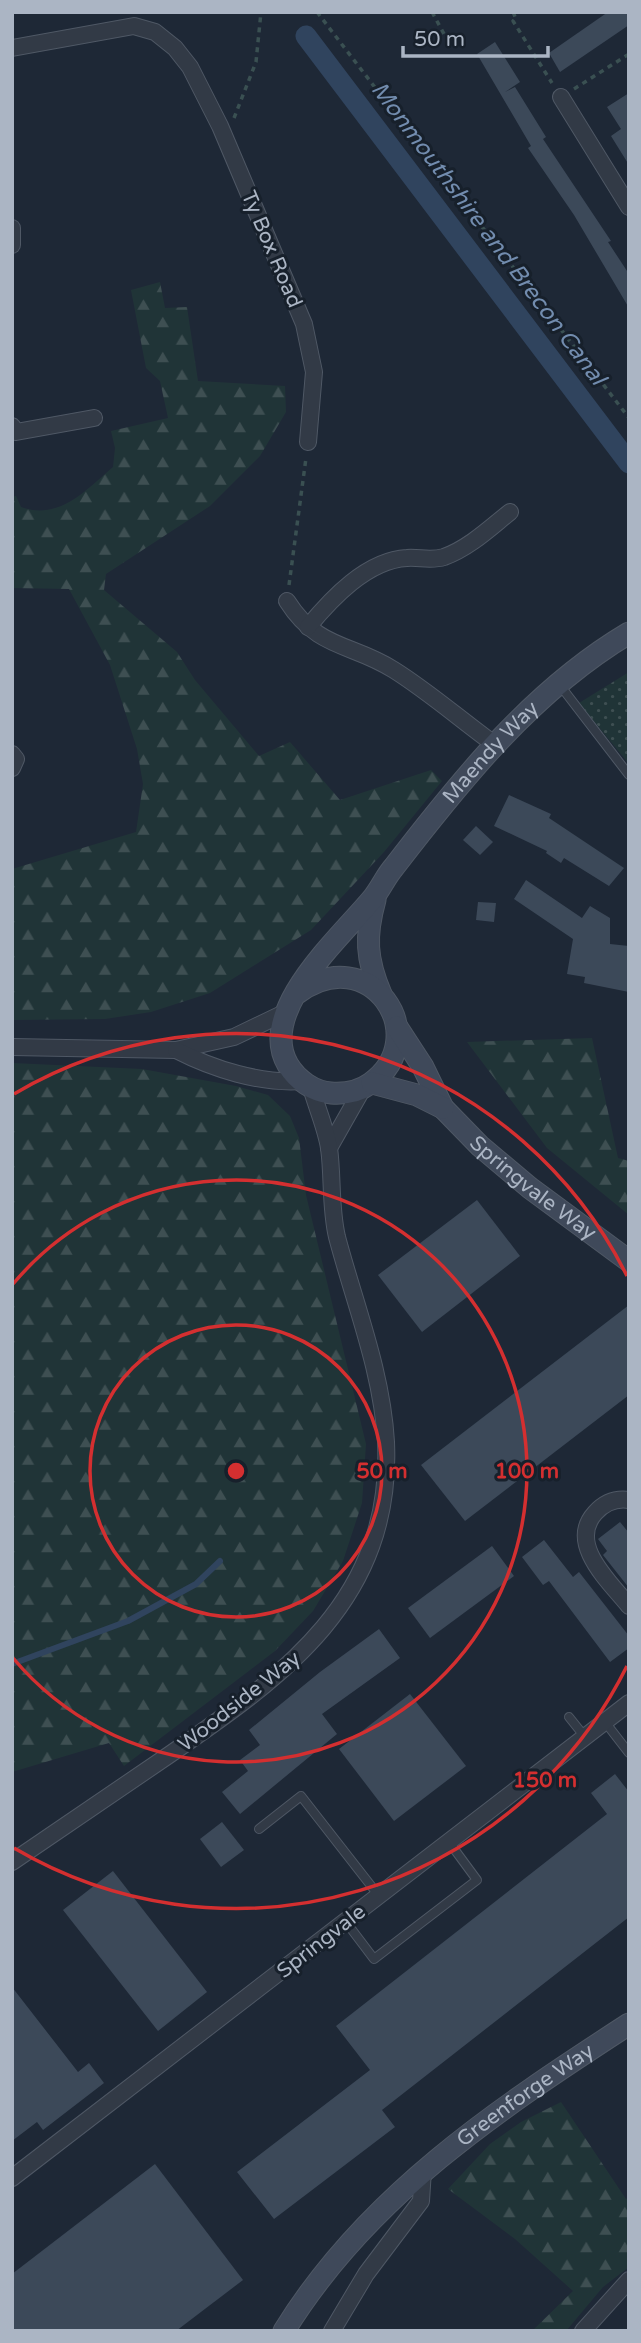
<svg xmlns="http://www.w3.org/2000/svg" width="641" height="2343" viewBox="0 0 641 2343" font-family="'Varela Round',sans-serif">
  <style>
    .grass { fill: url(#grass-dots) }
    .forest { fill: url(#forest-firs) }
    .lines { fill: none; stroke-linecap: round; stroke-linejoin: round }
    .stream { stroke: #30445e; stroke-width: 6 }
    .canal { stroke: #30445e; stroke-width: 21 }
    .building { fill: #3c4959 }
    .lane-casing { stroke: #4f5865; stroke-width: 10 }
    .street-casing { stroke: #4f5865; stroke-width: 18 }
    .secondary-casing { stroke: #4f5865; stroke-width: 23 }
    .path { stroke: #3a5052; stroke-width: 3.5; stroke-dasharray: 5 5; stroke-linecap: butt }
    .lane { stroke: #323a46; stroke-width: 8 }
    .street { stroke: #323a46; stroke-width: 16 }
    .secondary { stroke: #3f495a; stroke-width: 21 }
    .ring { fill: none; stroke: #d42f30; stroke-width: 3.5 }
    .labels { text-anchor: middle; stroke-width: 6; stroke-linejoin: round; paint-order: stroke }
    .street-label { font-size: 21px; fill: #abb5c4; stroke: #17202b }
    .water-label { font-size: 23px; font-style: italic; fill: #728cae; stroke: #17202b }
    .centre { fill: #d42f30; stroke: #17202b; stroke-width: 3.5 }
    .ring-label { font-size: 21px; text-anchor: middle; font-weight: bold; fill: #d42f30; stroke: #17202b; stroke-width: 6; stroke-linejoin: round; paint-order: stroke }
  </style>
  <defs>
    <pattern id="grass-dots" width="8" height="8" patternUnits="userSpaceOnUse" patternTransform="scale(1.75)"><rect width="8" height="8" fill="#203437"/><path d="M2 2h.1M6 6h.1" fill="none" stroke="#3e4f52" stroke-width="1.8" stroke-linecap="round"/></pattern>
    <pattern id="forest-firs" width="22" height="20" patternUnits="userSpaceOnUse" patternTransform="scale(1.75)"><rect width="22" height="20" fill="#203437"/><path d="M5 1l3.5 6h-7zM16 11l3.5 6h-7z" fill="#3e4f52"/></pattern>
  </defs>
  <rect width="100%" height="100%" fill="#1e2836"/>
  <!-- grass -->
  <polygon class="grass" points="629,672 629,764 579,703"/>
  <!-- forest -->
  <g class="forest">
    <path d="M160 282 165 308 187 307 198 381 285 386 286 412 260 456 210 506 106 574 104 590 177 652 195 680 259 756 290 742 340 800 431 770 442 781 384 852 311 930 210 993 151 1012 105 1019 12 1020V869L136 832 143 784 137 749 110 665 69 589 12 588V497L16 496 21 507C59 521 86 490 113 467L115 448 111 431 168 418 160 381 146 368 131 290Z"/>
    <polygon points="592,1038 618,1158 629,1161 629,1215 547,1148 467,1042"/>
    <polygon points="12,1063 142,1069 236,1086 268,1095 290,1116 299,1138 306,1195 366,1444 362,1503 343,1561 313,1611 275,1651 124,1766 109,1743 12,1772"/>
    <polygon points="561,2102 626,2199 629,2197 629,2267 603,2287 566,2331 532,2331 573,2291 515,2239 448,2189 490,2144 521,2122"/>
  </g>
  <g class="lines">
    <!-- stream -->
    <polyline class="stream" points="12,1664 128,1621 196,1584 220,1561"/>
    <!-- canal -->
    <polyline class="canal" points="306,36 629,463"/>
  </g>
  <!-- building -->
  <g class="building">
    <polygon points="608,12 629,12 629,25 560,72 549,53"/>
    <polygon points="495,42 520,82 505,92 515,87 546,137 543,139 611,241 608,242 629,274 629,308 574,215 528,148 531,146 477,54"/>
    <polygon points="629,93 629,165 611,136 621,129 607,107"/>
    <polygon points="509,795 551,814 549,818 624,868 609,886 564,858 561,863 546,853 547,851 494,826"/>
    <polygon points="476,826 493,842 480,855 463,840"/>
    <polygon points="526,880 582,918 590,906 610,918 610,944 629,946 629,992 584,983 585,977 567,974 573,939 514,899"/>
    <polygon points="478,902 496,903 494,922 476,920"/>
    <polygon points="477,1200 520,1256 422,1332 378,1275"/>
    <polygon points="629,1305 629,1395 465,1521 421,1465"/>
    <polygon points="620,1522 629,1533 629,1588 603,1555 607,1551 598,1539"/>
    <polygon points="544,1540 573,1577 579,1572 629,1636 629,1648 610,1662 549,1581 543,1585 522,1557"/>
    <polygon points="492,1546 514,1576 430,1638 408,1608"/>
    <polygon points="379,1629 400,1658 322,1714 337,1734 240,1814 222,1792 248,1771 240,1760 260,1745 249,1730 320,1672"/>
    <polygon points="410,1694 466,1766 394,1821 339,1749"/>
    <polygon points="615,1774 629,1792 629,1917 382,2110 395,2127 274,2219 237,2172 370,2070 336,2026 607,1814 591,1793"/>
    <polygon points="222,1822 244,1850 221,1867 200,1839"/>
    <polygon points="113,1871 207,1992 158,2031 63,1910"/>
    <polygon points="12,1987 78,2072 89,2063 104,2083 43,2130 37,2122 12,2141"/>
    <polygon points="155,2164 243,2280 176,2331 12,2331 12,2274"/>
  </g>
  <g class="lines">
    <defs>
      <g id="lane">
        <polyline points="559,684 629,775"/>
        <polyline points="569,1717 585,1737"/>
        <polyline points="605,1722 629,1753"/>
        <polyline points="259,1829 301,1796 379,1896"/>
        <polyline points="346,1922 374,1959 477,1880 449,1842"/>
      </g>
      <g id="street">
        <polyline points="12,48 134,26 155,32 175,48 190,67 220,126 304,324 314,372 308,442"/>
        <polyline points="561,97 629,207"/>
        <polyline points="12,228 12,245"/>
        <polyline points="12,426 16,432 94,418"/>
        <path d="M287 601C318 650 352 643 394 670 429 692 461 720 494 744"/>
        <path d="M308 627C331 599 367 560 407 558 419 557 431 561 444 557 469 548 490 528 510 512"/>
        <polyline points="12,754 16,759 12,768"/>
        <polyline points="12,1047 176,1050 234,1037 284,1013"/>
        <path d="M176 1050C213 1069 260 1084 302 1081"/>
        <polyline points="329,1148 363,1088"/>
        <path d="M629 1500C615 1498 604 1503 595 1513 567 1544 610 1582 629 1606"/>
        <path d="M12 1862C65 1826 117 1790 169 1755 285 1675 393 1599 386 1442 382 1371 355 1305 337 1237 330 1207 333 1177 329 1148 326 1128 316 1106 311 1087"/>
        <polyline points="12,2178 629,1703"/>
        <polyline points="332,2331 366,2274 421,2201 423,2170"/>
        <polyline points="583,2331 629,2280"/>
      </g>
      <g id="secondary">
        <path d="M375 900C365 936 366 959 381 994"/>
        <path id="s1" d="M296 994C370 938 435 1037 371 1083 360 1091 345 1094 331 1093 314 1092 297 1080 288 1065 256 1011 341 937 373 898 381 888 386 876 394 867 461 780 533 690 629 633"/>
        <path id="s2" d="M397 1027 423 1067 443 1108 480 1146 530 1188 629 1261"/>
        <polyline points="372,1083 417,1095 443,1108"/>
        <path id="s3" d="M284 2331C367 2196 498 2109 629 2024"/>
      </g>
    </defs>
    <!-- lane casing -->
    <use href="#lane" class="lane-casing"/>
    <!-- street casing -->
    <use href="#street" class="street-casing"/>
    <!-- secondary casing -->
    <use href="#secondary" class="secondary-casing"/>
    <!-- path -->
    <g class="path">
      <polyline points="317,12 629,418"/>
      <polyline points="432,12 444,34"/>
      <polyline points="513,12 516,19 513,21 552,83"/>
      <polyline points="574,89 629,54"/>
      <polyline points="234,118 256,62 261,12"/>
      <polyline points="289,585 306,458"/>
    </g>
    <!-- lane -->
    <use href="#lane" class="lane"/>
    <!-- street -->
    <use href="#street" class="street"/>
    <!-- secondary -->
    <use href="#secondary" class="secondary"/>
  </g>
  <!-- distance rings -->
  <g class="ring">
    <circle cx="236" cy="1471" r="146"/>
    <path d="M13 1284A291 291 0 1 1 13 1658"/>
    <path d="M627 1666A437 437 0 0 1 14 1848M14 1094A437 437 0 0 1 627 1276"/>
  </g>
  <g class="labels">
    <!-- street labels -->
    <g class="street-label">
      <text transform="translate(272 249) rotate(67)" y="7">Ty Box Road</text>
      <text dy="7" stroke="none"><textPath href="#s1" startOffset="676">Maendy Way</textPath></text>
      <text dy="7" stroke="none"><textPath href="#s2" startOffset="214">Springvale Way</textPath></text>
      <text transform="translate(239 1701) rotate(-38)" y="7">Woodside Way</text>
      <text transform="translate(321 1941) rotate(-38)" y="7">Springvale</text>
      <text dy="7" stroke="none"><textPath href="#s3" startOffset="340">Greenforge Way</textPath></text>
    </g>
    <!-- water labels -->
    <g class="water-label">
      <text transform="translate(489 233) rotate(53)" y="8">Monmouthshire and Brecon Canal</text>
    </g>
  </g>
  <circle cx="236" cy="1471" r="10" class="centre"/>
  <g class="ring-label">
    <text x="382" y="1478">50 m</text>
    <text x="527" y="1478">100 m</text>
    <text x="545" y="1787">150 m</text>
  </g>
  <!-- border -->
  <rect width="641" height="2343" fill="none" stroke="#abb5c4" stroke-width="28"/>
  <!-- scale -->
  <path d="M403 46v10h145v-10" fill="none" stroke="#abb5c4" stroke-width="3.5"/>
  <text x="414" y="46" font-size="21" fill="#abb5c4" stroke="#17202b" stroke-width="5" paint-order="stroke">50 m</text>
</svg>
